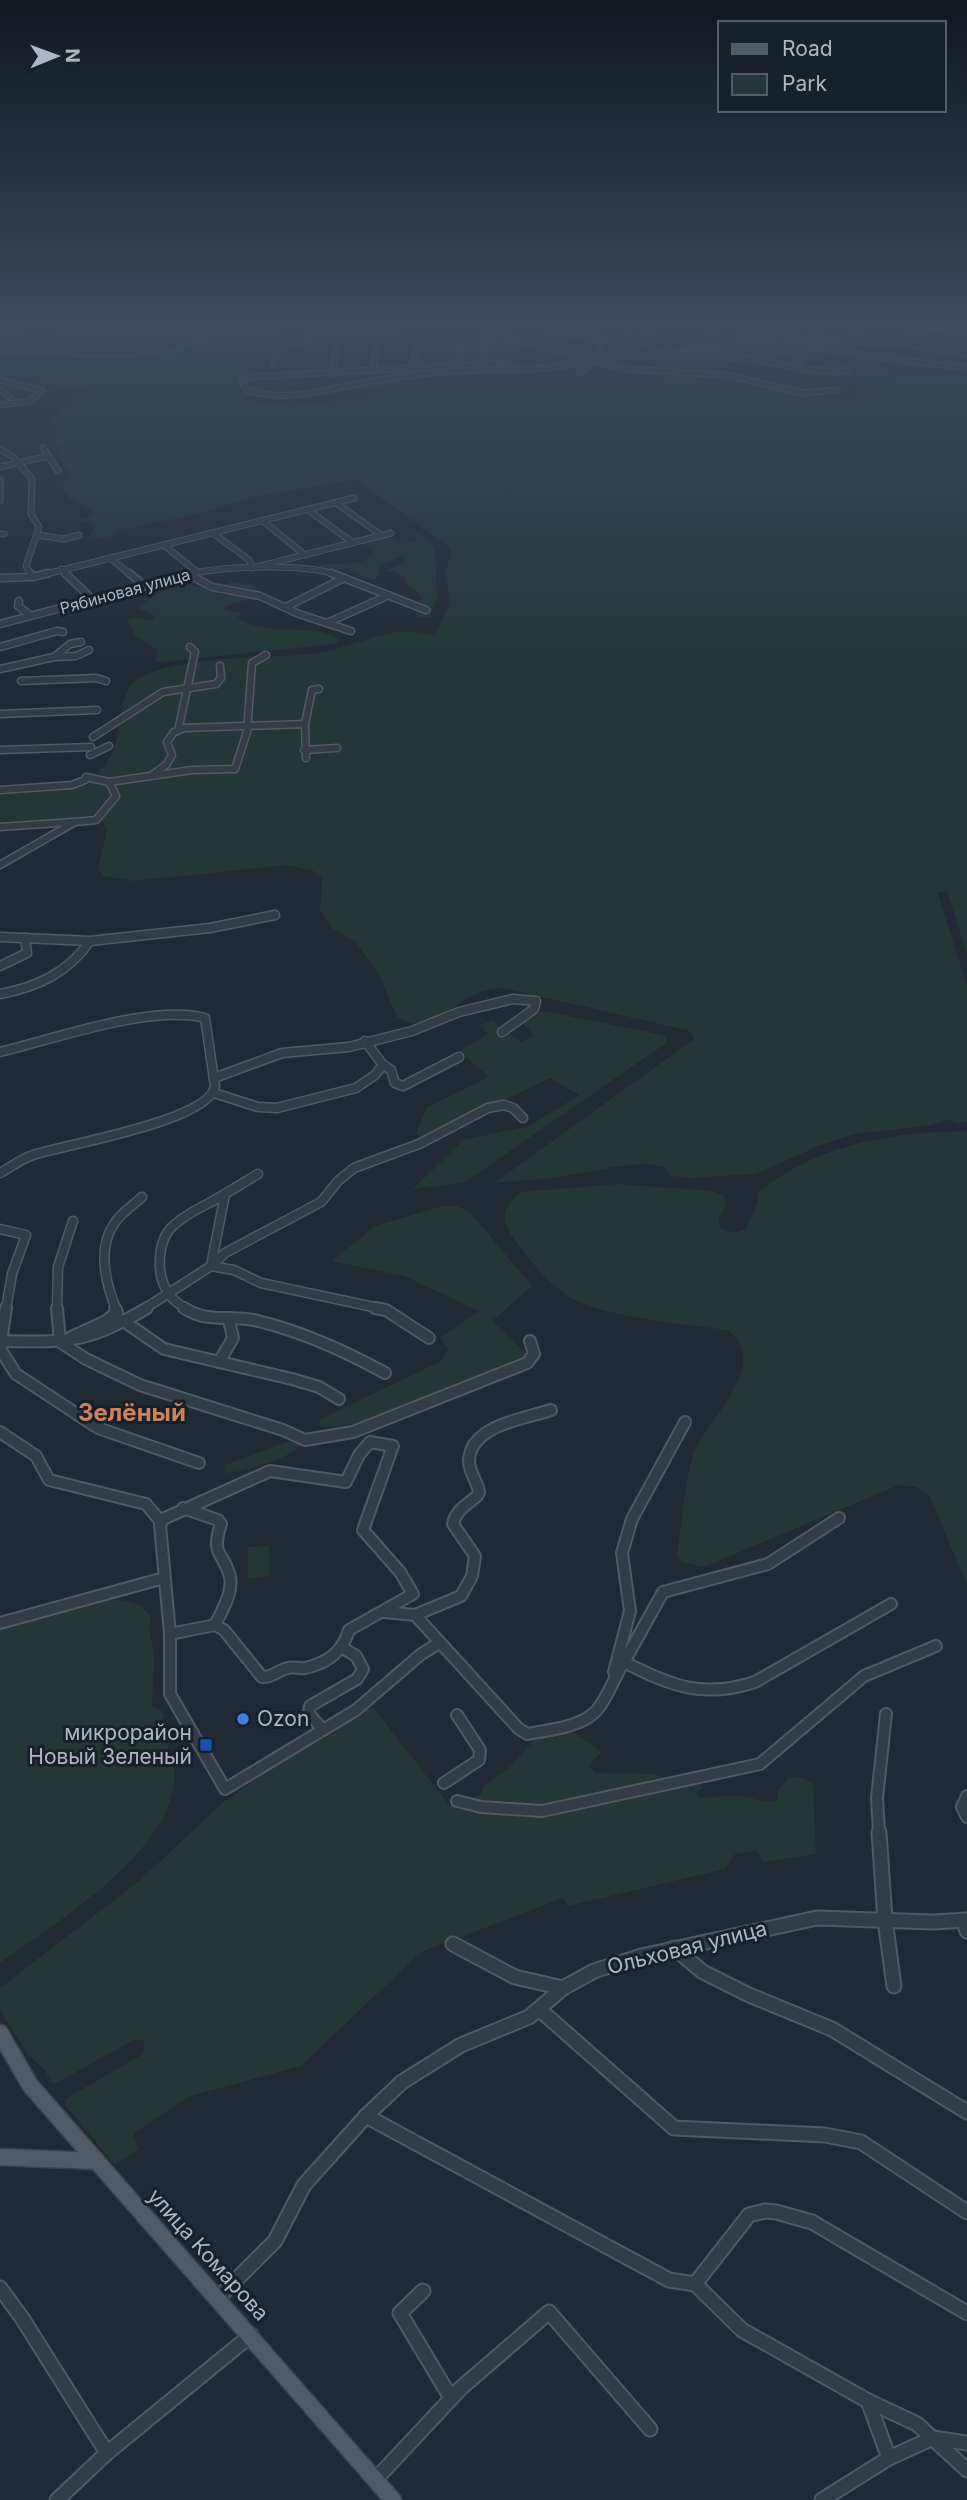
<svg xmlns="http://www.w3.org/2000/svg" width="967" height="2500" viewBox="0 0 967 2500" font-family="Inter,sans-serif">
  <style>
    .green { fill: #223736 }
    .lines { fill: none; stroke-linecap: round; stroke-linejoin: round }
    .river { fill: #33485b; fill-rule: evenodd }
    .minor-far4-casing { stroke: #505a63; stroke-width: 7 }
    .minor-far3-casing { stroke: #505a63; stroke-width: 9 }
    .minor-far2-casing { stroke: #505a63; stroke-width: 11 }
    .minor-far1-casing { stroke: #505a63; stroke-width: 14 }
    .minor-casing { stroke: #505a63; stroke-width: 17 }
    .major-far1-casing { stroke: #3c454e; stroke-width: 8 }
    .major-casing { stroke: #3c454e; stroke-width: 19 }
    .minor-far4 { stroke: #323c45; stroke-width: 5 }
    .minor-far3 { stroke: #323c45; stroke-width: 6 }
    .minor-far2 { stroke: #323c45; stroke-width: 8 }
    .minor-far1 { stroke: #323c45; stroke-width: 10 }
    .minor { stroke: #323c45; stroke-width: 13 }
    .major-far1 { stroke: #505b65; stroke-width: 6 }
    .major { stroke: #505b65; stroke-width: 16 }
    .shop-dot { fill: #3f7fe0; stroke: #182129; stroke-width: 2.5 }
    .transit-dot { fill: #1a4fb4; stroke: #182129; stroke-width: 2.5 }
    .labels { text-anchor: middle; stroke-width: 6; stroke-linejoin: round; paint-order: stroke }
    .far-street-label { font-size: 16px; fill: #acb7c2; stroke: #182129 }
    .near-poi-label { font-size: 21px; fill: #acb7c2; stroke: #182129; text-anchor: start }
    .near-street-label { font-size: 21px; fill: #acb7c2; stroke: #182129 }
    .district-label { font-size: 24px; font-weight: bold; fill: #ce815b; stroke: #182129 }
  </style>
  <rect width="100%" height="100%" fill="#1f2a34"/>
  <!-- green -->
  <g class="green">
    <path d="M155 320H256L262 326 258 337 250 343 274 353 265 363 252 368 234 384 212 389 250 394 253 396 242 400C290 411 338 403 386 393L391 389H365L362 387 363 382 403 378 398 382C412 385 426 390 440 390 456 390 471 383 488 382 530 381 573 387 616 384 648 382 677 372 710 374 749 377 828 411 862 394L857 389 861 387 901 385C875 364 815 398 781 374 805 369 830 376 855 372L842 365C854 359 865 369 878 371 909 376 937 375 967 376V954L947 891 938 893 967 986V1122L957 1123 947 1119 932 1125 854 1134 818 1146 756 1174 690 1178 670 1176 664 1167 648 1164 621 1166 552 1178 494 1183 693 1040V1035L687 1030 502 988C493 989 484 990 475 994 452 1006 423 1036 397 1017L379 975 356 942 333 929 320 911 322 879 314 871 287 865 134 881 103 876 98 868 107 830 101 818 0 825V792L72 787 85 780 99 777V771C127 750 114 695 136 680 174 655 263 659 309 654 343 651 375 633 408 631 417 631 426 635 435 635L450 603 445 572 451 554 449 547 362 484 359 479 253 497 199 514 125 529 106 538 89 537 95 525 77 520 95 514C84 500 67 506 62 485L72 474 63 467V458L58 454 64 450 56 444 54 418 74 395 101 390 37 385 41 380 0 374V337L12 338 4 334H12L1 329H18L30 333V338H42L57 330 66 328Z"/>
    <polygon points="802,320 828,326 825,332 858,332 836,327 839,326 920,337 872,334 915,341 919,344 916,349 909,349 805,337 809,331 805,327 789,322"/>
    <path d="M786 334 794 335 804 344 803 348 767 357 759 353 713 350 688 354H653L657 338 665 336 681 337 683 341C698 344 722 348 736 343L719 335 774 338Z"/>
    <path d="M931 337 967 338V360L926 357 923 354 927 341C939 338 948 349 961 344Z"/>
    <path d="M419 532 435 548 437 598 430 617H419L415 612 422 597 407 584 405 578 393 571H384L402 563 404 559 401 557 379 566 377 569 380 574 374 580C363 579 357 572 347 570 335 567 324 571 312 568L319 565 355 563 364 561 372 554V550L365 545 366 541 387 536 405 544 418 539 415 534Z"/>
    <path d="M230 582 252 584 259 589 256 596 225 607V610L242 613 237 617C257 633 291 628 315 631 322 632 330 635 337 638L339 641 334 644 163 662 156 661 157 650 133 635V629L126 620 136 617 151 621 155 618 154 615 139 609C151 593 181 580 202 588 214 593 220 597 235 594L226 588 225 585Z"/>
    <polygon points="544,1011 659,1034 667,1037 665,1044 464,1183 413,1189 463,1140 529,1126 579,1095 550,1078 424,1140 416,1133 427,1107 489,1077 459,1051 488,1034 479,1025 492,1021 521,1042 534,1035 517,1017"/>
    <path d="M967 1131V1585L930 1497 916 1487 899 1485 704 1567 685 1563 677 1555C682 1523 684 1489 692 1458 702 1421 774 1368 728 1330 689 1325 595 1316 566 1295 543 1278 528 1258 512 1236 499 1218 504 1204 522 1192L617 1184 712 1191 723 1195 726 1205 719 1217 720 1227C728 1234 736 1233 746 1229L757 1203 758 1192C819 1144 891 1132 967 1131Z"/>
    <path d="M443 1206H456L470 1212 532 1286 492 1321 527 1354C471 1379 381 1428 321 1427L318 1424 321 1419 441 1361 448 1349 440 1338 479 1311 404 1276 332 1261 375 1226Z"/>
    <path d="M290 1441 302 1445C292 1457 242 1473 225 1473L224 1470 225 1465Z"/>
    <polygon points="269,1546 269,1576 248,1578 248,1547"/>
    <path d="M109 1599C126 1600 143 1602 151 1618L149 1627 154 1655 152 1706 162 1711 165 1717 156 1723V1728C230 1818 61 1919 0 1963V1628Z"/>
    <path d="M373 1707 450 1806 481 1794 483 1787 510 1767 535 1739 550 1734 575 1733 601 1752 589 1766 596 1773 654 1774 678 1782 698 1781 702 1784V1789L696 1792 699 1797C712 1799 724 1795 738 1796 751 1797 764 1804 777 1800L778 1791 788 1778 798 1776 813 1783 816 1854 763 1862 757 1851 735 1854 725 1869 568 1906 563 1898 421 1952 301 2066 190 2096 133 2134 138 2149 115 2165 65 2105V2099L143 2054 144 2041 135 2039 57 2083 51 2082 45 2070 29 2056 0 2010V1988L139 1881 221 1804 274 1766 334 1732 338 1724Z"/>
  </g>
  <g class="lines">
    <!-- river -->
    <g class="river">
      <polygon points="367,320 389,320 351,326 336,331 289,329 222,333 182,351 126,359 0,354 0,350 126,355 177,347 221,329 289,325 335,327 350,322"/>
      <polygon points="497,320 512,320 547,326 580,337 633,339 666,350 675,350 694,343 725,341 834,340 912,345 967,354 967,358 912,349 834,344 725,345 695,347 676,354 665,354 632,343 579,341 546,330"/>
    </g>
    <defs>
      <g id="minor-far4">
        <polyline points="560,320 654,328"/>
        <polyline points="664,320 700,323 715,331"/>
        <path d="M775 320 803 340 806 347C860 353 913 364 967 367"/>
        <polyline points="902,320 967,327"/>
        <polyline points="0,328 76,320"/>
        <polyline points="488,328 490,333 499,336 625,369 727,375 803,393 837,390"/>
        <polyline points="491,328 508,332"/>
        <polyline points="557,330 603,340 580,335"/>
        <polyline points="741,334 789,332"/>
        <path d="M499 336 484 342V364L248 377 241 381 248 391 279 396 304 394C354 385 404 374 454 371 502 368 554 373 600 357L599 349"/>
        <polyline points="694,353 710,350 776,354 806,347"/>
        <polyline points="600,357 691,354 757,360 797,368 806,347"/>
        <polyline points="273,364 279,349 311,339 381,332"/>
        <polyline points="484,364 507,363 517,370"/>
        <polyline points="458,365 460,343"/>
        <polyline points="413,367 418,343"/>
        <polyline points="797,368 834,372 849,370"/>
        <path d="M374 370 376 336C408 315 448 322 484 323"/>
        <polyline points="580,373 588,367"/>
        <polyline points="333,374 337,336"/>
        <polyline points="0,380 42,391 29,401 0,405"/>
        <polyline points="0,389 9,397"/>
        <polyline points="43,448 58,471"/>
        <polyline points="0,449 12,456 32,479 31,514 39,527 26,566 31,575"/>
        <polyline points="0,467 48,456"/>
        <polyline points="0,480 0,501"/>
        <polyline points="336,503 381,535"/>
        <polyline points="308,510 352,542"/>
        <polyline points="263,521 305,555"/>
        <polyline points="213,533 249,560 252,568 391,533"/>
        <polyline points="0,534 4,534"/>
        <polyline points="38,535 64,539 79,535"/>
        <polyline points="164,545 197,572"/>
        <polyline points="110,558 131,575"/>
        <polyline points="61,569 67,575"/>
        <polyline points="42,575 354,498"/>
        <path d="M187 575C219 566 306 563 336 575"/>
      </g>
      <g id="minor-far3">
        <polyline points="30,573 32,577"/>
        <polyline points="65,573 93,600"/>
        <polyline points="129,573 145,586"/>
        <polyline points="331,573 426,610"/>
        <polyline points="190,575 212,587 260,596 299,614 351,631"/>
        <polyline points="0,578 32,577 49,573"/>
        <polyline points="19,601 18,606 30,615"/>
        <polyline points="286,607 344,578"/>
        <polyline points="327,623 389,595"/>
        <polyline points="0,624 194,573"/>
        <polyline points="0,647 57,631 63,632"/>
        <polyline points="54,657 70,644 81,642"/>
        <polyline points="0,669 54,657 76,656 89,650"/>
        <polyline points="21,681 96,678 106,681"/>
        <polyline points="0,714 97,710"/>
        <polyline points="178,731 195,652 190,647"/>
        <polyline points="93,737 163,692 216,684 221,678 220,666"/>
        <polyline points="0,750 91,747"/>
        <polyline points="304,750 337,748"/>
        <polyline points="90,755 109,746"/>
        <polyline points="306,758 305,724 312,690 319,689"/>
        <polyline points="152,775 166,765 172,755 167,742 174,732 184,728 305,724"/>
        <polyline points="0,790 72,785 85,780 86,777 109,782 192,770 235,769 247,732 252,663 266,655"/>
        <polyline points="0,827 73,822"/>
        <polyline points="0,865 75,822 96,820 116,796 109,782"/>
      </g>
      <g id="minor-far2">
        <polyline points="0,937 90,941 210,928 275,915"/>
        <polyline points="0,966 27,953 25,938"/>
        <path d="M0 994C37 987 68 973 90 941"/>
        <path d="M0 1052C54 1039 152 1004 205 1018L215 1086C210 1121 67 1144 33 1155 21 1159 11 1167 0 1173"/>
        <polyline points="383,1065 391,1070 395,1083 403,1086 459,1057"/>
        <polyline points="214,1078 282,1053 349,1047 412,1031 459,1012 513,999 536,1001 534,1009 502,1032"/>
        <polyline points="214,1093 258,1107 277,1108 356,1088 375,1075 383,1065 365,1041"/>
        <polyline points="0,1229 26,1235 12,1274 6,1309"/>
        <polyline points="212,1265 225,1253 321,1202 338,1181 354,1168 419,1144 488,1108 504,1105 513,1108 523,1118"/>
        <polyline points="211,1266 234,1270 261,1283 383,1309"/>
        <polyline points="57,1309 58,1267 73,1221"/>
        <path d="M116 1309C106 1284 97 1249 114 1224 120 1214 133 1205 142 1197"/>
        <polyline points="144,1309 211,1266 225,1194 258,1174"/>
        <path d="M187 1309C179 1304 171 1299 167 1291 156 1273 157 1239 174 1225 188 1212 209 1204 225 1194"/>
      </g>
      <g id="minor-far1">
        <path d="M6 1308 1 1341C68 1342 87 1344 147 1308"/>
        <polyline points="57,1308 60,1342 86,1359 140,1385 283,1430 305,1440 353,1432 527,1363 534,1354 530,1341"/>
        <path d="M184 1308C208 1324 232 1314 258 1321 303 1332 345 1351 385 1373"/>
        <polyline points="375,1308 386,1310 429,1338"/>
        <polyline points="122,1320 164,1349 292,1379 319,1387 339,1399"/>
        <polyline points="71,1337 106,1321 117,1312 115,1308"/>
        <polyline points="0,1341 2,1352 16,1374 98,1428 199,1463"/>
        <polyline points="219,1362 233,1338 229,1320"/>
        <polyline points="0,1432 36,1456 49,1480 146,1504 161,1522"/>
        <path d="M370 1442 393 1446 363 1530 400 1572 413 1594 349 1630C342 1652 328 1663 305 1668 299 1669 293 1666 288 1668 278 1670 272 1678 262 1677L224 1630 215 1625 170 1634 160 1525 163 1519 270 1471 346 1482 359 1455Z"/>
        <path d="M183 1508 218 1520 221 1524C210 1557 224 1551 230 1577 233 1594 222 1610 215 1625"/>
        <path d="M384 1612 415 1615 461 1596 472 1576 475 1556 453 1524C456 1506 479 1499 479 1492 478 1482 469 1473 469 1461 470 1425 524 1419 551 1410"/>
        <path d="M415 1615 518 1728 527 1734C548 1730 580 1728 596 1711 608 1698 614 1677 624 1662 671 1686 703 1699 755 1682L891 1604"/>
        <polyline points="0,1623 164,1578"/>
        <polyline points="170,1634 170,1694 225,1789 356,1710 420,1655 439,1643"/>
        <polyline points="624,1662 663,1592 768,1564 839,1518"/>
        <polyline points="614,1672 630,1611 622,1553 632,1519 685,1422"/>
        <polyline points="323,1730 309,1714 310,1706 357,1679 363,1669 356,1656 343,1648"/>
        <polyline points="444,1783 479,1760 480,1750 457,1715"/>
        <polyline points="967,1796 962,1807 967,1817"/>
        <polyline points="457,1801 481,1807 542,1811 760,1764 864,1676 936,1646"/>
        <polyline points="879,1833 877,1798 886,1714"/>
      </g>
      <g id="minor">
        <polyline points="879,1832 885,1920 894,1986"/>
        <polyline points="964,1921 967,1931"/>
        <polyline points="453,1944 515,1977 563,1988"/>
        <polyline points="674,1948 703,1972 749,1995 832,2029 967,2112"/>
        <polyline points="540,2010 674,2128 825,2135 861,2142 967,2212"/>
        <polyline points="366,2116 669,2280 695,2284 742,2330 868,2401 889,2458"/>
        <polyline points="695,2284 749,2215 765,2211 776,2212 812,2222 967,2313"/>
        <polyline points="0,2288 22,2318 107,2453"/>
        <polyline points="423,2291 400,2313 451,2398"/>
        <polyline points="218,2298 275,2241 304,2185 366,2116 402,2082 461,2045 529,2017 563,1988 594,1971 641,1956 817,1918 933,1922 967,1920"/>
        <polyline points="868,2401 917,2424 967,2470"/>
        <polyline points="375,2480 461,2388 549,2312 650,2429"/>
        <polyline points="57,2500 107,2453 251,2335"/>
        <polyline points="822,2500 889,2458 933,2438 967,2443"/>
      </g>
      <polyline id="major-far1" points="851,320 967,332"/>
      <g id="major">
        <polyline points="0,2033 30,2085 393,2500"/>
        <polyline points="0,2157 96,2161"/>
      </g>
    </defs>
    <!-- minor-far4 casing -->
    <use href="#minor-far4" class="minor-far4-casing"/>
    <!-- minor-far3 casing -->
    <use href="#minor-far3" class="minor-far3-casing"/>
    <!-- minor-far2 casing -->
    <use href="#minor-far2" class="minor-far2-casing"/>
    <!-- minor-far1 casing -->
    <use href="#minor-far1" class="minor-far1-casing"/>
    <!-- minor casing -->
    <use href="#minor" class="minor-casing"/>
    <!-- major-far1 casing -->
    <use href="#major-far1" class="major-far1-casing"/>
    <!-- major casing -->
    <use href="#major" class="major-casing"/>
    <!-- minor-far4 -->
    <use href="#minor-far4" class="minor-far4"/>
    <!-- minor-far3 -->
    <use href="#minor-far3" class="minor-far3"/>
    <!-- minor-far2 -->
    <use href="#minor-far2" class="minor-far2"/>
    <!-- minor-far1 -->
    <use href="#minor-far1" class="minor-far1"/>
    <!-- minor -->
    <use href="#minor" class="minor"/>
    <!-- major-far1 -->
    <use href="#major-far1" class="major-far1"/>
    <!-- major -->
    <use href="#major" class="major"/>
  </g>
  <!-- sky -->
  <linearGradient id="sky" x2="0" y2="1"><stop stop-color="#11171d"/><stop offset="0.48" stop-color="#3c4a5c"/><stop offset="1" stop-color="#3c4a5c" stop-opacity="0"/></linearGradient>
  <rect width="967" height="670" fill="url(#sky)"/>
  <!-- markers -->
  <circle class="shop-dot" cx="243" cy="1719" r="7"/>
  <rect class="transit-dot" x="199" y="1738" width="14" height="14" rx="3.5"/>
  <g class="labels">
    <!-- far-street labels -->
    <g class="far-street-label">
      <text transform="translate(125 591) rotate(-15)" y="6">Рябиновая улица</text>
    </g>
    <!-- near-poi labels -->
    <g class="near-poi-label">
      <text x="257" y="1726">Ozon</text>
      <text x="192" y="1740" text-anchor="end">микрорайон<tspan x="192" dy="24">Новый Зеленый</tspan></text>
    </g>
    <!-- near-street labels -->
    <g class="near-street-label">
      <text transform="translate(687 1948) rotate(-14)" y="7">Ольховая улица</text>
      <text transform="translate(208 2255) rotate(48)" y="7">улица Комарова</text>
    </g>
    <!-- district labels -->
    <g class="district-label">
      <text x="132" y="1421">Зелёный</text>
    </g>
  </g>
  <!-- legend -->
  <rect x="718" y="21" width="228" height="91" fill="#182129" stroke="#535d66" stroke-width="2"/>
  <rect x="732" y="44" width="35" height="10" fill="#505b65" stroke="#535d66" stroke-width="2"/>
  <text x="782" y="56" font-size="21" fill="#acb7c2">Road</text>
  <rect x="732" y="74" width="35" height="21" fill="#223736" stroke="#535d66" stroke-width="2"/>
  <text x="782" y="91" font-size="21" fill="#acb7c2">Park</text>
  <!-- north arrow -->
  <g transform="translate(56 56) rotate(89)" stroke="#182129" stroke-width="5" paint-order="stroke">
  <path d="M0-5L12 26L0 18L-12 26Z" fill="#acb7c2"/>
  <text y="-10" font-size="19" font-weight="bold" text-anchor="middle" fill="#acb7c2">N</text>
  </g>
</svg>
